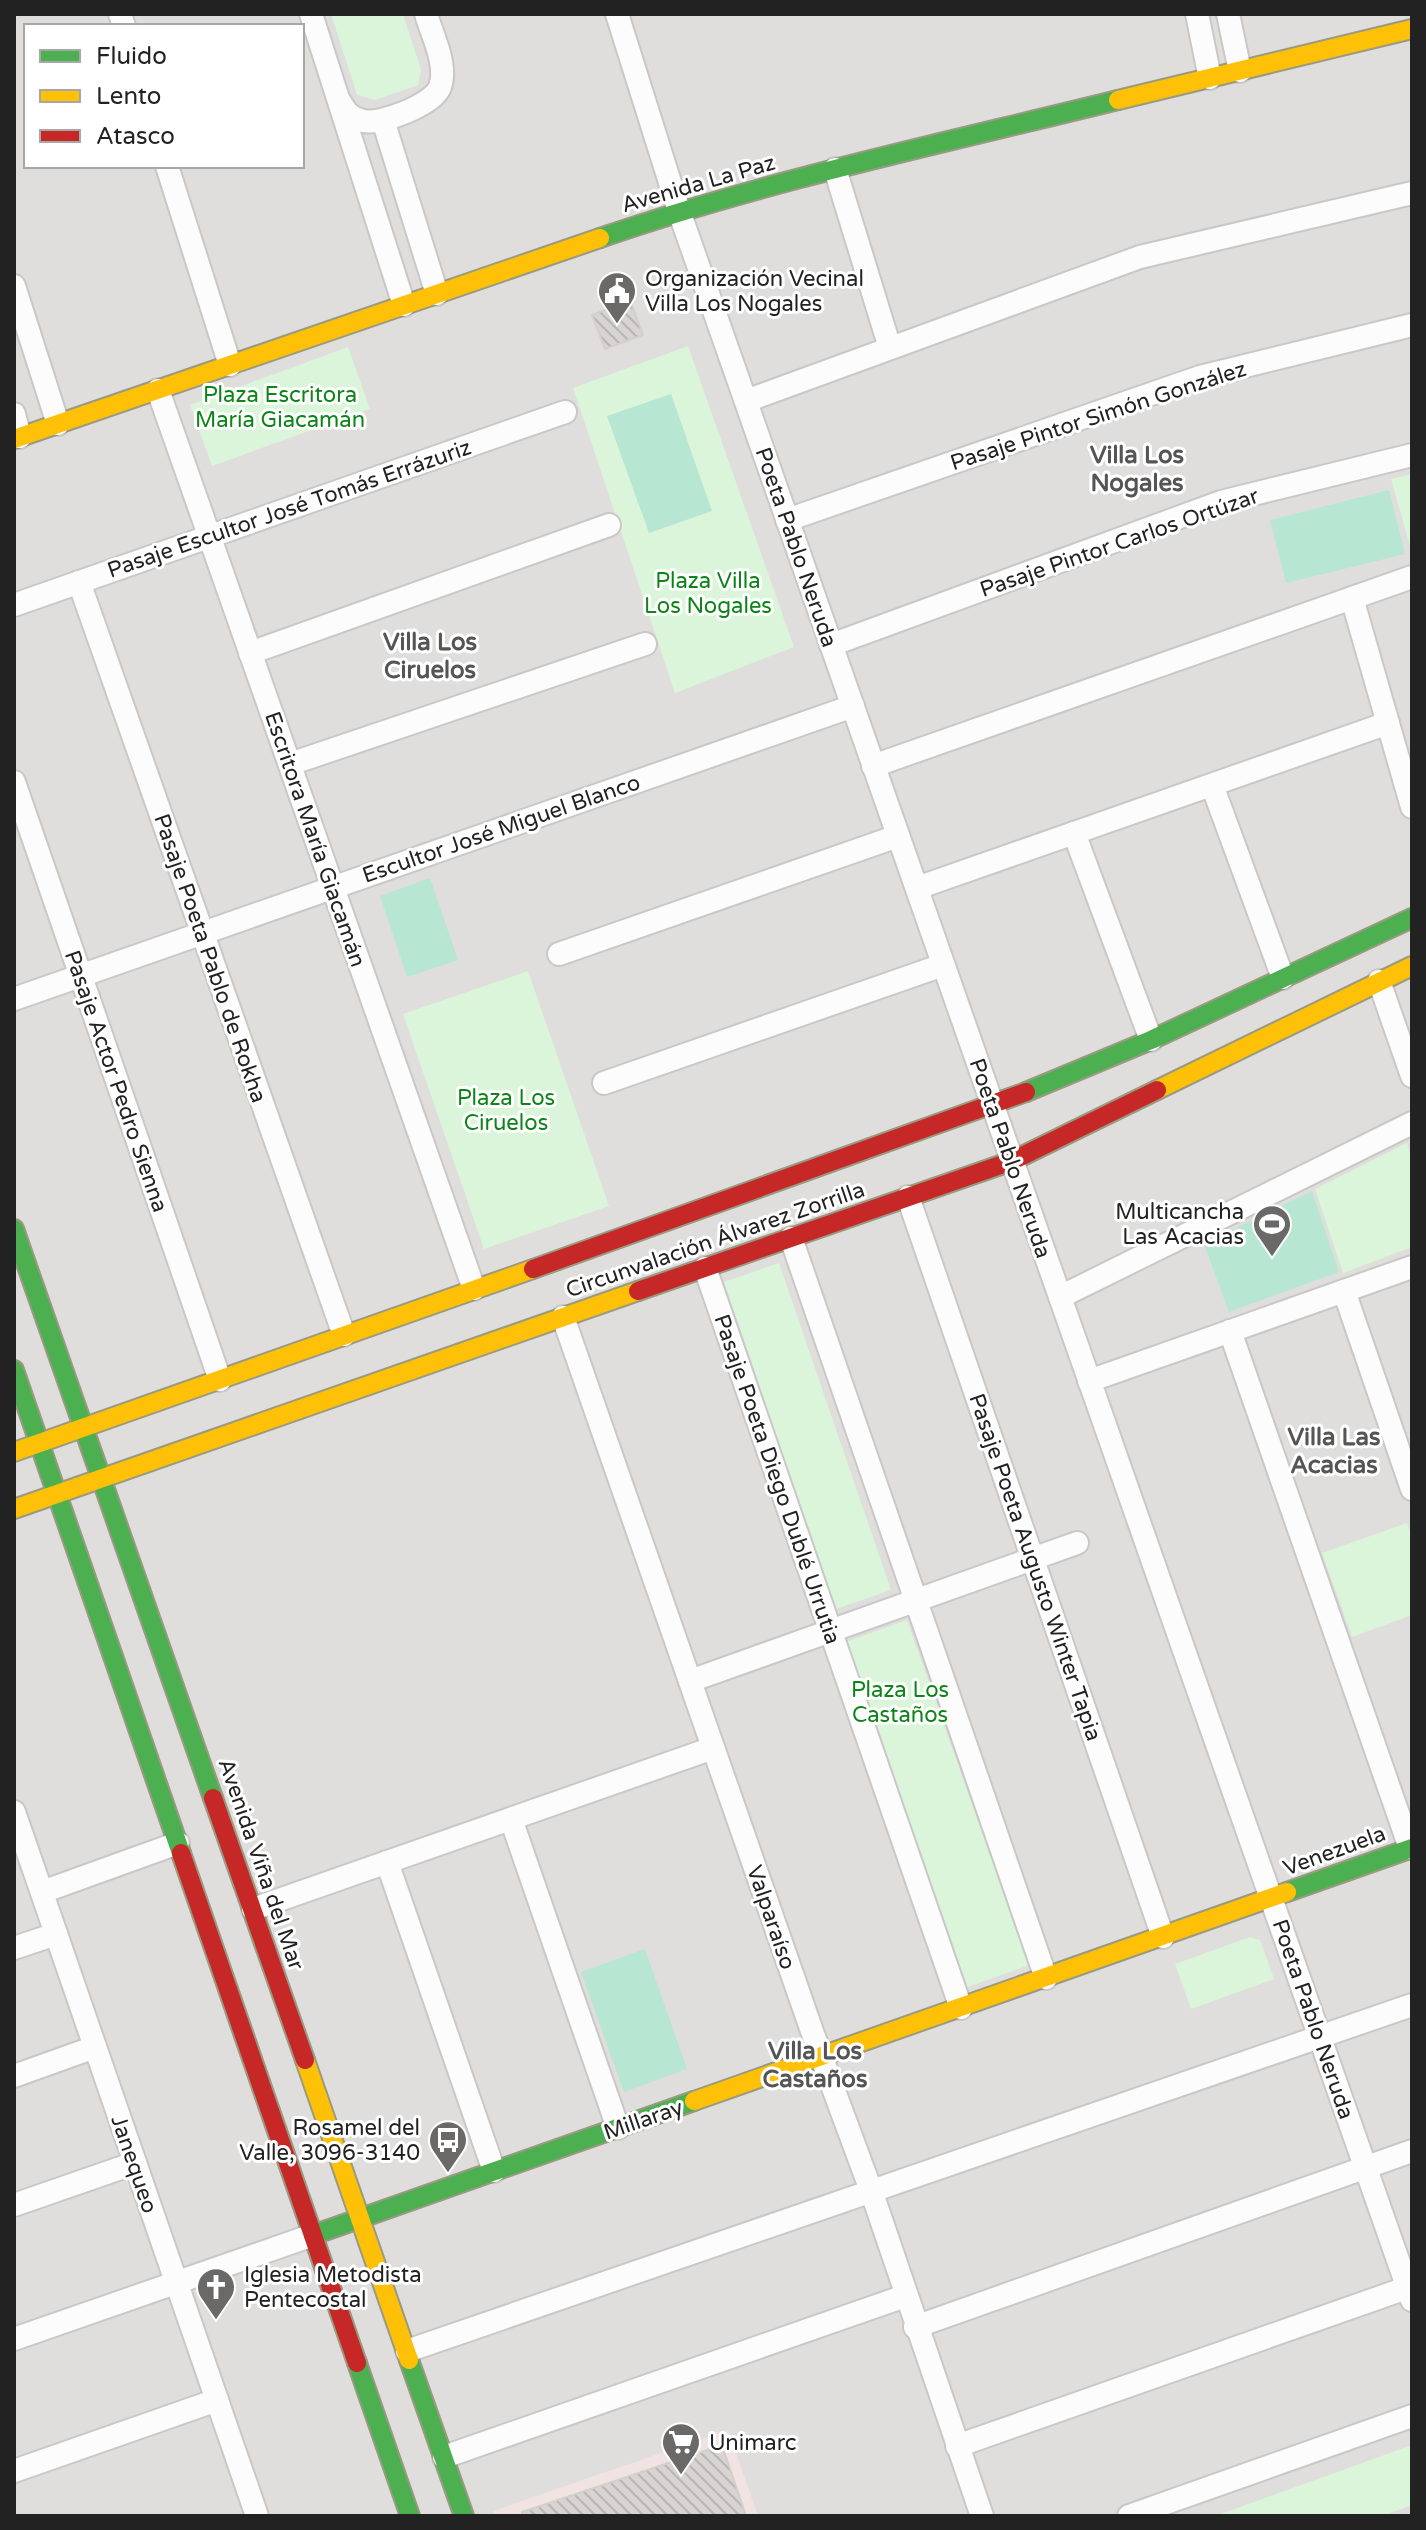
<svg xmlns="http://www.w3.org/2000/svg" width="1426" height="2530" viewBox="0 0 1426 2530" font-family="'Varela Round',sans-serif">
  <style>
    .residential { fill: #dfdedc; fill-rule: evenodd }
    .commercial { fill: #f1e3e1 }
    .park { fill: #daf5da }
    .pitch { fill: #b7e6d2 }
    .building { fill: url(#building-back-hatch); stroke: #d3d0cc; stroke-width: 2 }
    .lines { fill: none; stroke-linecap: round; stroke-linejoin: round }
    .street-casing { stroke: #c9c8c7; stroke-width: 26 }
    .fast-casing { stroke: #999a82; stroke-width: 22 }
    .slow-casing { stroke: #999a82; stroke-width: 22 }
    .jam-casing { stroke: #999a82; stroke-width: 22 }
    .street { stroke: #fdfcfc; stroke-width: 22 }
    .fast { stroke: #4caf50; stroke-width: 18 }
    .slow { stroke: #ffc107; stroke-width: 18 }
    .jam { stroke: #c62828; stroke-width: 18 }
    .labels { text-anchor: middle; stroke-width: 6; stroke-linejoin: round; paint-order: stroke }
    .street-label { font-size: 22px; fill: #222; stroke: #fff }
    .poi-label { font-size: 22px; fill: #222; stroke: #fff; text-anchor: start }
    .park-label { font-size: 22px; fill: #0c8416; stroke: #fff }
    .neighbourhood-label { font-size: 24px; font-weight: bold; fill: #555; stroke: #fff }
  </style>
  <defs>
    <pattern id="building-back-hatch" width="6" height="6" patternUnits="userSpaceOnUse" patternTransform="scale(2)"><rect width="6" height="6" fill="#d7d4d2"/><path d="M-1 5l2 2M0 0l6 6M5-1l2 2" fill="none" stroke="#b8b6b4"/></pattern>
  </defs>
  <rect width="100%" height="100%" fill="#f0eeeb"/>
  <!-- residential -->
  <path class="residential" d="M14 14H1412V2516H14ZM26 26H302V166H26Z"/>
  <!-- commercial -->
  <polygon class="commercial" points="728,2430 758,2516 495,2516 493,2511"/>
  <!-- park -->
  <g class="park">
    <polygon points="331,14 403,14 421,70 418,85 375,100 357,95"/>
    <polygon points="688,346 794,647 675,693 573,388"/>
    <polygon points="348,347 370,409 212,466 190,405"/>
    <polygon points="1412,474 1412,553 1391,479"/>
    <polygon points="528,971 609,1206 484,1249 403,1014"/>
    <polygon points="1407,1143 1412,1160 1412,1247 1343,1273 1315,1189"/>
    <polygon points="779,1263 891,1590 836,1609 724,1282"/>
    <polygon points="1407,1523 1412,1537 1412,1615 1352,1637 1322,1553"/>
    <polygon points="907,1620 1029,1965 965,1988 843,1643"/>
    <polygon points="1250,1937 1260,1940 1274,1979 1191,2009 1175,1964"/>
    <polygon points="1412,2445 1412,2505 1382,2516 1215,2516"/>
  </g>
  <!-- pitch -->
  <g class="pitch">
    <polygon points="671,394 712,511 649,533 607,416"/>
    <polygon points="1389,490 1405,554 1286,583 1270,520"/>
    <polygon points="430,878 458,960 407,977 380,896"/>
    <polygon points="1312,1191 1339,1272 1229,1312 1204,1244"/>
    <polygon points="645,1949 687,2069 624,2092 581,1972"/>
  </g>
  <!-- building -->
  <g class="building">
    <polygon points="630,300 643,335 605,349 592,315"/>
    <polygon points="722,2445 746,2516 522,2516 522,2512"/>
  </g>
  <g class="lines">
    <defs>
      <g id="street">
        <polyline points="120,14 124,26"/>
        <polyline points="311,14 404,305"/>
        <polyline points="617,14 679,211 1412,2300"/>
        <polyline points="1197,14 1210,78"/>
        <polyline points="1228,14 1240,71"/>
        <path d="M340 102C346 112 350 118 363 121 380 125 433 105 440 87 448 65 432 35 426 14"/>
        <polyline points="383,120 437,294"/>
        <polyline points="167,166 230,365"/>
        <polyline points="835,169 890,348"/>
        <polyline points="14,286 58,424"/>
        <polyline points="158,390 474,1289"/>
        <polyline points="746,401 1140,257 1412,193"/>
        <polyline points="14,414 20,437"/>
        <polyline points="787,520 1200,377 1412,325"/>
        <polyline points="79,582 344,1335"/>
        <polyline points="1352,598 1412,807"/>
        <polyline points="14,605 565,412"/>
        <polyline points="831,645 1221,502 1412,455"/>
        <polyline points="250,653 609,525"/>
        <polyline points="290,764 645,644"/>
        <polyline points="873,766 1412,577"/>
        <polyline points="14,782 220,1380"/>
        <polyline points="1212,785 1283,978"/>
        <polyline points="1074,833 1151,1040"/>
        <polyline points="917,888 1388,723"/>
        <polyline points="559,954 898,836"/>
        <polyline points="1379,981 1412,1076"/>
        <polyline points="14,999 853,706"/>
        <polyline points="604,1083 943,965"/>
        <polyline points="908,1197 1163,1937"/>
        <polyline points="791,1238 1046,1978"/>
        <polyline points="705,1268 961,2008"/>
        <polyline points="1344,1291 1412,1489"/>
        <polyline points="1060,1297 1412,1123"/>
        <polyline points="563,1317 813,2034 872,2193 982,2516"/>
        <polyline points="1230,1331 1410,1848"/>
        <polyline points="1089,1381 1412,1267"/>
        <polyline points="690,1681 1077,1543"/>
        <polyline points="14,1812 257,2516"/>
        <polyline points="511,1819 618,2128"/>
        <polyline points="387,1862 494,2171"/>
        <polyline points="42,1892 178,1843"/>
        <polyline points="253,1909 713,1748"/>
        <polyline points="14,1948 56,1934"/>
        <polyline points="14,2076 95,2047"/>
        <polyline points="14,2205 135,2163"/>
        <polyline points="915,2327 1412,2151"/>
        <polyline points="14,2339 313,2235"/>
        <polyline points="407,2351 1412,2005"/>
        <polyline points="957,2446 1412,2286"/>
        <polyline points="444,2457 905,2296"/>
        <polyline points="14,2471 217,2400"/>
        <polyline points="1129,2516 1412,2416"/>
      </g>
      <g id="fast">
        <path d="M600 238C769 180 944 143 1118 100"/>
        <polyline points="1026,1092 1151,1040 1412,918"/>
        <polyline points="14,1229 213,1798"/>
        <polyline points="14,1370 181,1853"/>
        <polyline points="1287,1892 1412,1848"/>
        <polyline points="313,2235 694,2101"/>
        <polyline points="409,2360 464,2516"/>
        <polyline points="357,2363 410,2516"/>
      </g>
      <g id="slow">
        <polyline points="1118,100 1412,29"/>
        <polyline points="14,439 600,238"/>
        <polyline points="1157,1090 1412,966"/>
        <polyline points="14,1452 533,1269"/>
        <polyline points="14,1509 638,1291"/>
        <polyline points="305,2060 409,2360"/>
        <polyline points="694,2101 1287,1892"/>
      </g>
      <g id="jam">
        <polyline points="533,1269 1026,1092"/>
        <polyline points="638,1291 1012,1161 1157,1090"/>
        <polyline points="213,1798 305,2060"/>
        <polyline points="181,1853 357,2363"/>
      </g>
    </defs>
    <!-- street casing -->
    <use href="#street" class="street-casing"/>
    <!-- fast casing -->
    <use href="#fast" class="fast-casing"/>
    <!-- slow casing -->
    <use href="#slow" class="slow-casing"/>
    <!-- jam casing -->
    <use href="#jam" class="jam-casing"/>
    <!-- street -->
    <use href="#street" class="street"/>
    <!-- fast -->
    <use href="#fast" class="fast"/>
    <!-- slow -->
    <use href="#slow" class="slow"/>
    <!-- jam -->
    <use href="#jam" class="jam"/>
  </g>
  <!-- icons -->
  <defs>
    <symbol id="civic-pin" viewBox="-11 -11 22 30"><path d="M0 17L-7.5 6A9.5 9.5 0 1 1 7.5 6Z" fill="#6a6968" stroke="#fff"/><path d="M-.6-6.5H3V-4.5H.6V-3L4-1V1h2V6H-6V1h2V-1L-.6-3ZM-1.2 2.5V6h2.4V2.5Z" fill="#fff"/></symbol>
    <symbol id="stadium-pin" viewBox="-11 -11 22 30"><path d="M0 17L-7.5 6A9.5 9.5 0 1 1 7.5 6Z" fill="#6a6968" stroke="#fff"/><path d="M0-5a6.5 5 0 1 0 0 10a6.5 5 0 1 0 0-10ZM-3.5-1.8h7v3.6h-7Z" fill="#fff"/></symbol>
    <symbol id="bus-pin" viewBox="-11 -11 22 30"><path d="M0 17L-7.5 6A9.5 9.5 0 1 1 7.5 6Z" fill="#6a6968" stroke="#fff"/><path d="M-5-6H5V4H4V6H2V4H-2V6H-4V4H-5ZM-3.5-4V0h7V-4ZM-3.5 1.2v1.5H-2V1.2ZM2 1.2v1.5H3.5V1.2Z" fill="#fff"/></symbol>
    <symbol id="church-pin" viewBox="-11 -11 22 30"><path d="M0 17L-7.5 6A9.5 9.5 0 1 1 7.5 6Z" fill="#6a6968" stroke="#fff"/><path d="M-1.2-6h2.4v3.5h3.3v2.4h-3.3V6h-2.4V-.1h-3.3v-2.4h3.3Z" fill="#fff"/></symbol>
    <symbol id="supermarket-pin" viewBox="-11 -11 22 30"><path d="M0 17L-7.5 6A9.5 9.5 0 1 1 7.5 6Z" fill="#6a6968" stroke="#fff"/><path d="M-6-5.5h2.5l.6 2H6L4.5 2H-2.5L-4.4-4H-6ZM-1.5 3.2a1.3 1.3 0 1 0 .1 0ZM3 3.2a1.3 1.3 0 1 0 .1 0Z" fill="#fff"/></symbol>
  </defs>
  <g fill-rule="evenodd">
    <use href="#civic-pin" x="595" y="269" width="44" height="60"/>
    <use href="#stadium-pin" x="1250" y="1202" width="44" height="60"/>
    <use href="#bus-pin" x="426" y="2118" width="44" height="60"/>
    <use href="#church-pin" x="194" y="2265" width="44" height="60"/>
    <use href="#supermarket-pin" x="659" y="2420" width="44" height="60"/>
  </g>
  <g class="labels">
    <!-- street labels -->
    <g class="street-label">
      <text transform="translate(698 183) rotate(-16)" y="8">Avenida La Paz</text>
      <text transform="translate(1098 415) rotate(-18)" y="8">Pasaje Pintor Simón González</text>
      <text transform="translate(289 508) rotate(-19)" y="8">Pasaje Escultor José Tomás Errázuriz</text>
      <text transform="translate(1119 542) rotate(-19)" y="8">Pasaje Pintor Carlos Ortúzar</text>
      <text transform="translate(797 547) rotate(71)" y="8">Poeta Pablo Neruda</text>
      <text transform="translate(501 828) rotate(-19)" y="8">Escultor José Miguel Blanco</text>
      <text transform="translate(316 839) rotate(71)" y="8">Escritora María Giacamán</text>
      <text transform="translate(211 958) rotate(71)" y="8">Pasaje Poeta Pablo de Rokha</text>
      <text transform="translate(117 1081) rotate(71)" y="8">Pasaje Actor Pedro Sienna</text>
      <text transform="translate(1011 1158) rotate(71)" y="8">Poeta Pablo Neruda</text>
      <text transform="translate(715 1239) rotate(-19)" y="8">Circunvalación Álvarez Zorrilla</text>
      <text transform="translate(778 1479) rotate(71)" y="8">Pasaje Poeta Diego Dublé Urrutia</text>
      <text transform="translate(1036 1567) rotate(71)" y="8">Pasaje Poeta Augusto Winter Tapia</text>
      <text transform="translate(1334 1850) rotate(-20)" y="8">Venezuela</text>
      <text transform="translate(262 1864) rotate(71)" y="8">Avenida Viña del Mar</text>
      <text transform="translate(772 1917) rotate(71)" y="8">Valparaíso</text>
      <text transform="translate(1314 2019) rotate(71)" y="8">Poeta Pablo Neruda</text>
      <text transform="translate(643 2119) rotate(-19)" y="8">Millaray</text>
      <text transform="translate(135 2164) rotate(71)" y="8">Janequeo</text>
    </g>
    <!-- poi labels -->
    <g class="poi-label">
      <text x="645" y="286">Organización Vecinal<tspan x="645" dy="25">Villa Los Nogales</tspan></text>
      <text x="1244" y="1219" text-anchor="end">Multicancha<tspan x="1244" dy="25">Las Acacias</tspan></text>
      <text x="420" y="2135" text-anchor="end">Rosamel del<tspan x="420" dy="25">Valle, 3096-3140</tspan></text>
      <text x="244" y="2282">Iglesia Metodista<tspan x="244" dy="25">Pentecostal</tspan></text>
      <text x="709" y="2450">Unimarc</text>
    </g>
    <!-- park labels -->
    <g class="park-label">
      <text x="280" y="402">Plaza Escritora<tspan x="280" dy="25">María Giacamán</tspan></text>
      <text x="708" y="588">Plaza Villa<tspan x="708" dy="25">Los Nogales</tspan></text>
      <text x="506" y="1105">Plaza Los<tspan x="506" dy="25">Ciruelos</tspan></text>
      <text x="900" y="1697">Plaza Los<tspan x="900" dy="25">Castaños</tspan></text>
    </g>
    <!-- neighbourhood labels -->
    <g class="neighbourhood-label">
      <text x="1137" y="463">Villa Los<tspan x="1137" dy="28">Nogales</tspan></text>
      <text x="430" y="650">Villa Los<tspan x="430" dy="28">Ciruelos</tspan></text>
      <text x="1334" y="1445">Villa Las<tspan x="1334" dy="28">Acacias</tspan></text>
      <text x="815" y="2059">Villa Los<tspan x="815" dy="28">Castaños</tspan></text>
    </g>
  </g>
  <!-- border -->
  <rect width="1426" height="2530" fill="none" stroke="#222222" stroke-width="32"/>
  <!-- legend -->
  <rect x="24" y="24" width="280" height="144" fill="#ffffff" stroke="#a7a7a7" stroke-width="2"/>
  <rect x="40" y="50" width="40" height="12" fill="#4caf50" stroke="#a7a7a7" stroke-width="2"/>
  <text x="96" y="64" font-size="24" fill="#222222">Fluido</text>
  <rect x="40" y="90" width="40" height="12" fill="#ffc107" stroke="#a7a7a7" stroke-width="2"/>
  <text x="96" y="104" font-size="24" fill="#222222">Lento</text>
  <rect x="40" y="130" width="40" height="12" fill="#c62828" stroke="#a7a7a7" stroke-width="2"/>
  <text x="96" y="144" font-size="24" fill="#222222">Atasco</text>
</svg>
